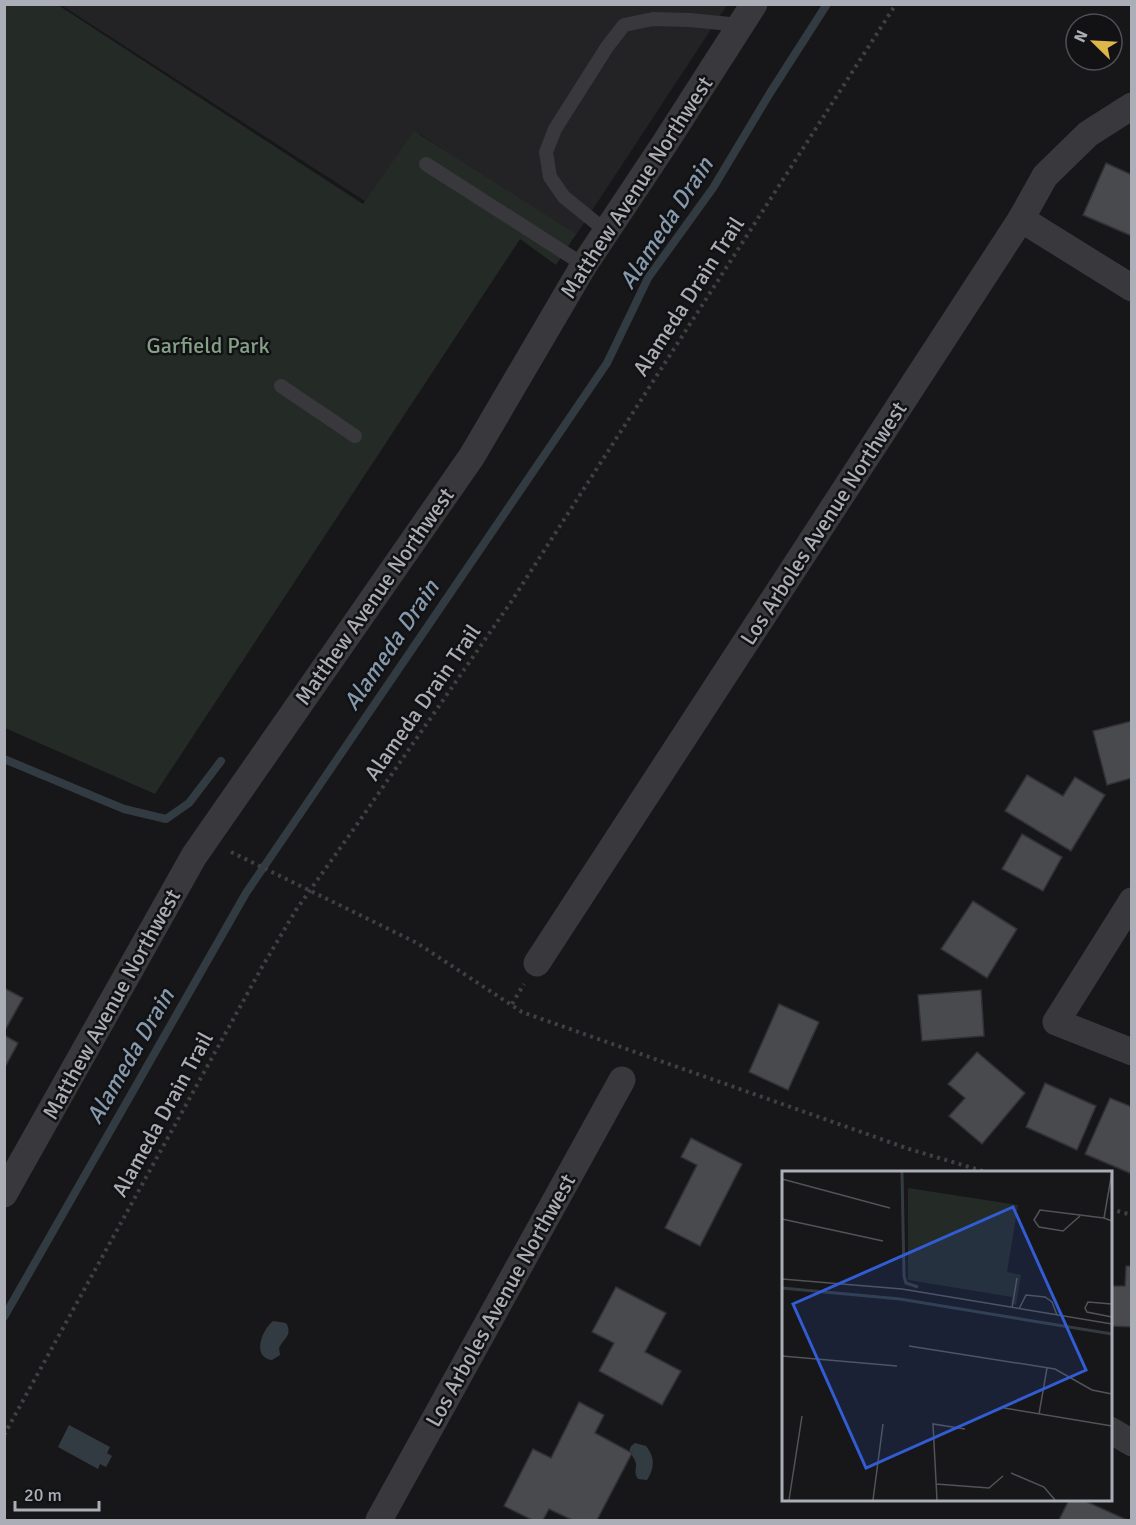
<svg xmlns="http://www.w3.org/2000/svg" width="1136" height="1525" viewBox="0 0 1136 1525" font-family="Signika,sans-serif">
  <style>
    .built { fill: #232326 }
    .green { fill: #242a25 }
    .water { fill: #333b42 }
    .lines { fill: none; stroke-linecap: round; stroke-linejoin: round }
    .stream { stroke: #333b42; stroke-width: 8 }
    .building { fill: #494a4e; stroke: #323135; stroke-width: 1.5 }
    .path { stroke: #3f4044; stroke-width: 4; stroke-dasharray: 3 4.5; stroke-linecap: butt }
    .service { stroke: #39393d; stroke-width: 14 }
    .minor { stroke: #39393d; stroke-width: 27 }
    .labels { text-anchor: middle; stroke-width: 5; stroke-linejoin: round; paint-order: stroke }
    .street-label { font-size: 22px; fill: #abaeb7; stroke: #121214 }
    .park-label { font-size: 22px; fill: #84a087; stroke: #121214 }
    .water-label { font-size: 24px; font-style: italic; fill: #8599ae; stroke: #121214 }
    .inset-river { fill: none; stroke: #333b42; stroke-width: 3 }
    .inset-road { fill: none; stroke: #525358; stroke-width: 1.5 }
    .view { fill: #325cd3; fill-opacity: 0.15; stroke: #325cd3; stroke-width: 3 }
    .inset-edge { fill: none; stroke: #abaeb7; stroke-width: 3 }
  </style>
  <rect width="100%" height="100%" fill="#171719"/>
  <!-- built -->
  <polygon class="built" points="61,5 727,5 574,238 420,134 371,205"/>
  <!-- green -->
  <polygon class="green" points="5,5 58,5 363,204 414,131 576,234 556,265 520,239 155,794 5,728"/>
  <!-- water -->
  <g class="water">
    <path d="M273 1321 286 1323C293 1335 284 1338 279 1348L280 1355 272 1360C251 1357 262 1330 273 1321Z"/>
    <polygon points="69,1425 110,1447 107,1453 112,1456 106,1467 100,1464 98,1469 58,1447"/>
    <path d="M635 1443 646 1446C655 1457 655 1468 647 1480L638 1479C634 1473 636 1471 636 1464 635 1455 623 1451 635 1443Z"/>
  </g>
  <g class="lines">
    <!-- stream -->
    <g class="stream">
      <polyline points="4,759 124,809 166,819 189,803 221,761"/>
      <polyline points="4,1317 246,893 607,363 648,278 713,188 770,93 827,4"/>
    </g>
  </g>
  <!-- building -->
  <g class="building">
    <polygon points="1106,163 1132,175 1132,236 1083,215"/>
    <polygon points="1132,721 1132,778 1107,785 1093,731"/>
    <polygon points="1027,775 1063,796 1075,777 1105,795 1071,851 1005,811"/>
    <polygon points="1022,834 1062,857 1043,891 1002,869"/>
    <polygon points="973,901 1017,929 987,978 941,949"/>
    <polygon points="4,988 23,998 4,1032"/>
    <polygon points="981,990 984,1036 922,1041 918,995"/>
    <polygon points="779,1004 819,1022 788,1090 749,1072"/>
    <polygon points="4,1035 18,1043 4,1069"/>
    <polygon points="977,1052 1025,1093 982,1144 949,1116 965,1098 948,1084"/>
    <polygon points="1045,1083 1096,1106 1077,1150 1026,1127"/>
    <polygon points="1110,1098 1132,1107 1132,1174 1085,1154"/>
    <polygon points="691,1138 742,1164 700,1246 665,1228 697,1165 681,1157"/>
    <polygon points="1126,1266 1132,1266 1132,1327 1110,1326 1110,1286 1125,1286"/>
    <polygon points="616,1287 666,1313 645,1352 681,1371 662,1405 599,1371 614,1343 592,1332"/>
    <polygon points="579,1402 604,1415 595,1433 632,1453 597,1520 572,1520 549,1509 543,1520 532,1520 504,1506 533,1449 551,1458"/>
    <polygon points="1069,1500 1083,1500 1127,1520 1059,1520"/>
  </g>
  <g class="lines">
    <!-- path -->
    <g class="path">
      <polyline points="231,852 417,943 522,1012 909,1149 986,1172"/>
      <polyline points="512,1004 524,984"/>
      <polyline points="1110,1209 1132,1215"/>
      <polyline points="4,1435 262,967 296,910 358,823 511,602 896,4"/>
    </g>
    <!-- service -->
    <g class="service">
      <polyline points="426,164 584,265"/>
      <polyline points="606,231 564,197 550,177 546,152 555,129 607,47 624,25 653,19 690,20 740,25"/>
      <polyline points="281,386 355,436"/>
    </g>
    <!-- minor -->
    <g class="minor">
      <polyline points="1021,219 1132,288"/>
      <polyline points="1132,901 1056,1022 1132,1052"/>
      <polyline points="537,963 1021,219 1045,176 1088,134 1132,106"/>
      <polyline points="4,1194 194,856 472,456 584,265 665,143 754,4"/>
      <polyline points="1110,1430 1132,1443"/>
      <polyline points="379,1520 622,1080"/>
    </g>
  </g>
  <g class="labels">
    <!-- street labels -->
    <g class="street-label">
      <text transform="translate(636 187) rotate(-57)" y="8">Matthew Avenue Northwest</text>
      <text transform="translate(688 296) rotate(-57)" y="8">Alameda Drain Trail</text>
      <text transform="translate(823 523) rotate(-57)" y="8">Los Arboles Avenue Northwest</text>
      <text transform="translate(374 596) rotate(-55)" y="8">Matthew Avenue Northwest</text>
      <text transform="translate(422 702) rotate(-55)" y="8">Alameda Drain Trail</text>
      <text transform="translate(111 1004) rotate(-61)" y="8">Matthew Avenue Northwest</text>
      <text transform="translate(162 1114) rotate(-61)" y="8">Alameda Drain Trail</text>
      <text transform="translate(500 1300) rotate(-61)" y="8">Los Arboles Avenue Northwest</text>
    </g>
    <!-- park labels -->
    <g class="park-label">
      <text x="208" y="353">Garfield Park</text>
    </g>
    <!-- water labels -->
    <g class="water-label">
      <text transform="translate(666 223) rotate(-57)" y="8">Alameda Drain</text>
      <text transform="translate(391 645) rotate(-56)" y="8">Alameda Drain</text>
      <text transform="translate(130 1056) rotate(-60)" y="8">Alameda Drain</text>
    </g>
  </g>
  <!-- overview -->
  <g transform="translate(782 1171)">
    <rect width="330" height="330" fill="#171719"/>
    <path d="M126 17 236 34 225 101 239 104 234 134 229 133 230 126 126 109Z" fill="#242a25"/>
    <path class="inset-river" d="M120 1 122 105 124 112 136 116M0 117 118 128 330 163"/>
    <path class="inset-road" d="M0 8 108 37M298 45 281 60 257 56 252 49 258 39 322 47 330 50M322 47 330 1M0 48 101 70M0 108 120 118 330 153M330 133 306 131 303 137 305 141 330 146M230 137 235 107M237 138 244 124 263 126 270 131 275 144M127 175 273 198 310 219 330 223M0 185 115 195M222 237 330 255M257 243 265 197M229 302 262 316 273 329M154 313 207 317 221 305M7 329 20 245M91 329 101 253M155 329 151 253 183 258"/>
    <path class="view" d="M231 36 304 199 84 297 11 133Z"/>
    <rect width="330" height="330" class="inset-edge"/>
  </g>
  <!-- border -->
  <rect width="1136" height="1525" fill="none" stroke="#abaeb7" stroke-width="12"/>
  <!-- north arrow -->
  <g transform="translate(1094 42) rotate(294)"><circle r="28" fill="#121214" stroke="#4f5055" stroke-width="1.5"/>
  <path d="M0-4.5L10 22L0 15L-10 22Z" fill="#dfb649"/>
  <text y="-9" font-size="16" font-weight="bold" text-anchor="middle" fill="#abaeb7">N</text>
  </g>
  <!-- scale -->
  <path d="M15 1501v9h84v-9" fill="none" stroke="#abaeb7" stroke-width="3"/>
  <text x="24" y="1501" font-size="18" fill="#abaeb7" stroke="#121214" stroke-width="4.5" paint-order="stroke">20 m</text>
</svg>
